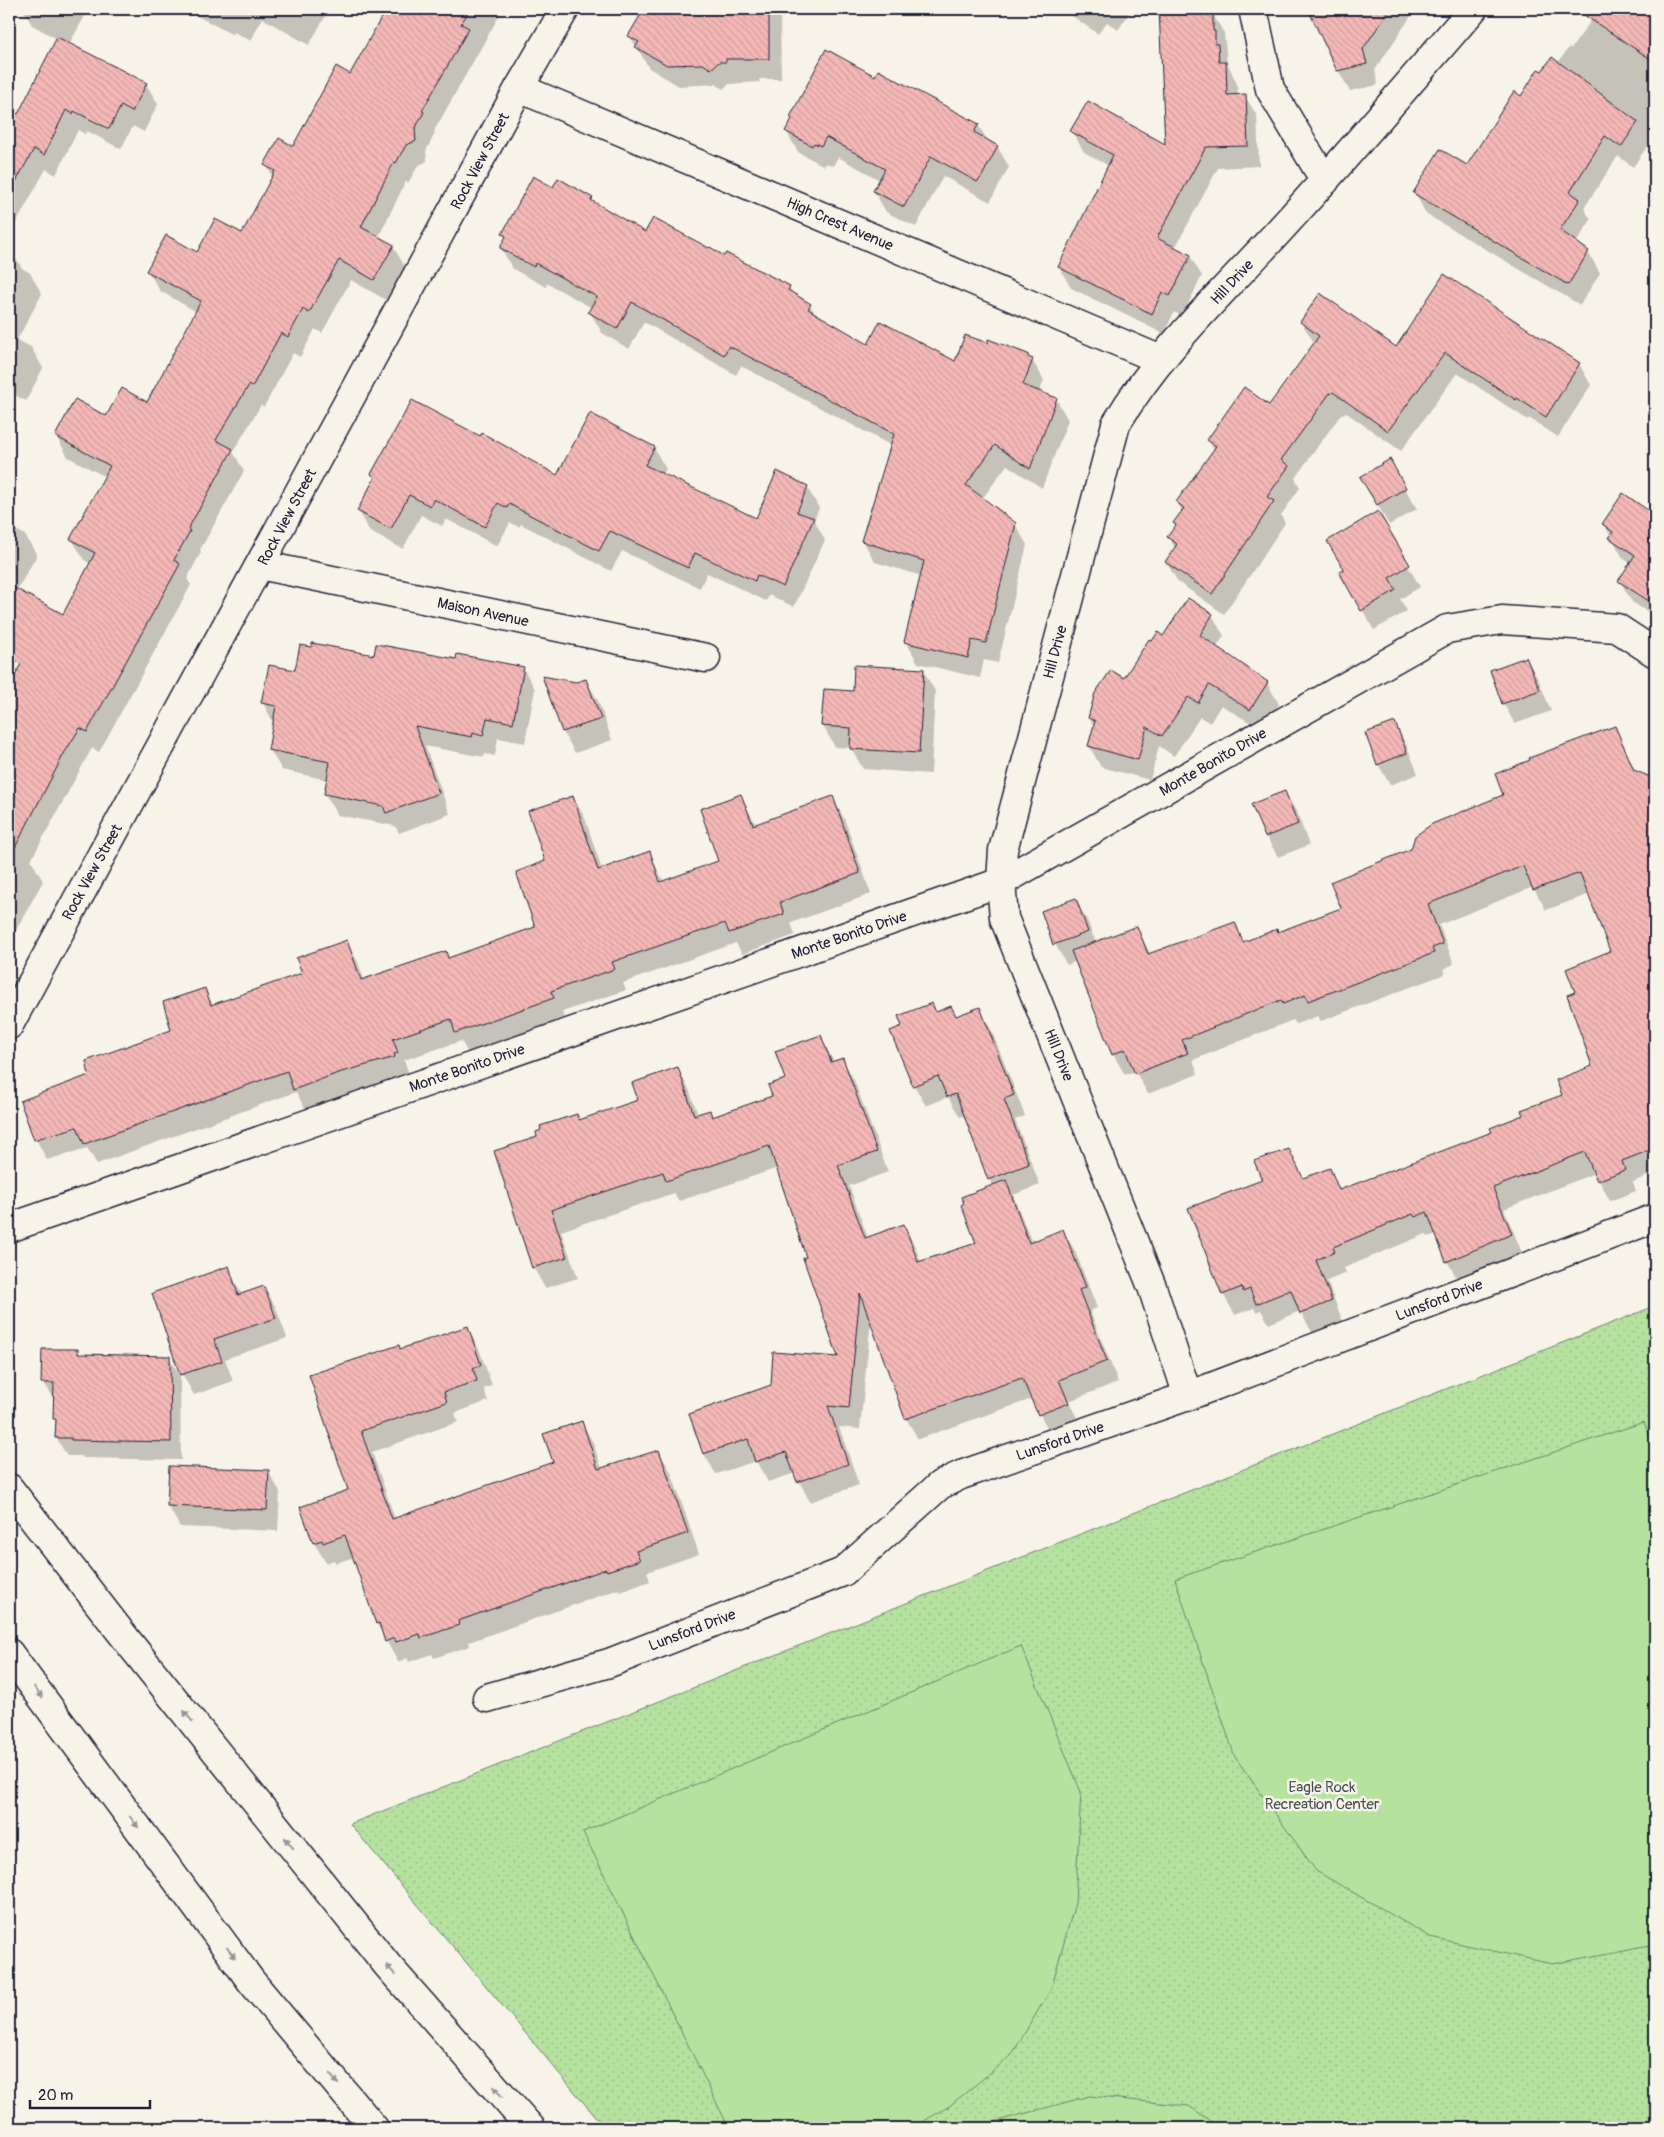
<svg xmlns="http://www.w3.org/2000/svg" width="1664" height="2137" viewBox="0 0 1664 2137" font-family="Pangolin,sans-serif">
  <style>
    .grass { fill: url(#grass-dots); stroke: #6c826e }
    .garden { fill: #b6e2a0; stroke: #6c826e }
    .shadow { fill: #0003; fill-rule: evenodd }
    .building { fill: url(#building-back-hatch); stroke: #22223b }
    .lines { fill: none; stroke-linecap: round; stroke-linejoin: round }
    .minor-casing { stroke: #22223b; stroke-width: 31 }
    .highway-casing { stroke: #22223b; stroke-width: 31 }
    .minor { stroke: #f7f3e8; stroke-width: 28 }
    .highway { stroke: #f7f3e8; stroke-width: 28 }
    .oneway { fill: #97959a }
    .labels { text-anchor: middle; stroke-width: 5; stroke-linejoin: round; paint-order: stroke }
    .street-label { font-size: 15px; fill: #22223b; stroke: #f7f3e8 }
    .park-label { font-size: 15px; fill: #475254; stroke: #f7f3e8 }
  </style>
  <defs>
    <pattern id="grass-dots" width="8" height="8" patternUnits="userSpaceOnUse" patternTransform="scale(1.25)"><rect width="8" height="8" fill="#b6e2a0"/><path d="M2 2h.1M6 6h.1" fill="none" stroke="#9cc28b" stroke-width="1.8" stroke-linecap="round"/></pattern>
    <pattern id="building-back-hatch" width="6" height="6" patternUnits="userSpaceOnUse" patternTransform="scale(1.25)"><rect width="6" height="6" fill="#f4b8b6"/><path d="M-1 5l2 2M0 0l6 6M5-1l2 2" fill="none" stroke="#d19e9d"/></pattern>
  </defs>
  <rect width="100%" height="100%" fill="#f7f3e8"/>
  <filter id="ink" filterUnits="userSpaceOnUse"><feTurbulence type="fractalNoise" baseFrequency=".02" numOctaves="2"/><feDisplacementMap in="SourceGraphic" scale="10" xChannelSelector="R" yChannelSelector="G"/><feConvolveMatrix kernelMatrix="1 2 1 2 8 2 1 2 1" color-interpolation-filters="sRGB"/></filter>
  <g filter="url(#ink)">
    <!-- grass -->
    <polygon class="grass" points="1655,1306 1655,2128 605,2128 350,1824"/>
    <!-- garden -->
    <g class="garden">
      <polygon points="1644,1422 1655,1451 1655,1944 1552,1964 1430,1937 1316,1871 1235,1757 1175,1579"/>
      <polygon points="1021,1646 1081,1792 1075,1903 1051,1989 1011,2056 948,2107 912,2128 729,2128 583,1832"/>
      <polygon points="1089,2096 1189,2106 1221,2128 972,2128"/>
    </g>
    <!-- shadow -->
    <g class="shadow">
      <polygon points="23,9 89,9 69,44 146,84 158,104 144,132 133,126 121,149 87,131 85,134 78,130 56,175 46,169 9,236 9,112 19,116 57,39 32,25"/>
      <polygon points="184,9 321,9 325,17 309,45 262,18 251,41 234,32 233,35"/>
      <polygon points="391,9 503,9 434,131 435,133 426,151 427,161 418,166 408,183 406,181 378,238 393,246 405,267 386,300 351,280 322,333 315,329 300,357 293,353 264,407 261,405 233,452 244,471 200,550 201,552 187,579 191,585 130,696 99,752 92,748 31,860 43,881 9,943 9,689 22,666 20,663 64,616 91,564 84,560 72,539 106,477 68,457 56,436 148,404 197,312 160,291 148,271 198,254 242,235 273,177 266,165 293,147 350,75"/>
      <polygon points="646,9 659,9 694,30 693,9 780,9 781,79 759,79 760,82 729,84 723,89 716,84 679,86 649,68 630,36"/>
      <polygon points="1068,9 1132,9 1118,30 1107,22 1098,34 1071,15"/>
      <polygon points="1161,9 1215,9 1215,18 1224,33 1227,62 1237,84 1238,96 1245,96 1257,116 1259,166 1218,168 1175,248 1190,256 1202,276 1182,316 1174,312 1164,334 1071,288 1059,267 1109,166 1084,152 1072,131 1166,146"/>
      <polygon points="1309,9 1410,9 1413,13 1375,70 1378,85 1350,91 1338,70"/>
      <polygon points="1599,9 1655,9 1655,135 1633,167 1618,156 1584,208 1591,220 1576,243 1588,252 1600,273 1580,305 1426,214 1415,193 1467,167 1542,73 1558,63 1569,47 1571,49"/>
      <polygon points="875,77 978,125 988,141 997,146 1009,167 990,202 943,176 916,227 886,212 874,191 880,180 838,157 833,166 826,163 824,166 798,152 786,131 792,120 791,117"/>
      <polygon points="553,188 592,198 595,204 646,233 725,257 789,287 794,295 810,305 816,315 868,346 956,362 988,344 1027,355 1032,360 1044,380 1039,393 1056,399 1068,420 1042,488 1007,465 982,499 1015,524 1027,545 998,663 984,660 980,678 918,663 906,642 922,576 875,562 863,541 892,446 741,366 736,375 644,322 629,349 602,333 590,312 592,308 547,283 546,287 513,269 501,248 506,238 503,234"/>
      <polygon points="9,255 17,260 22,268 30,273 42,294 17,340 31,347 43,368 26,401 9,392"/>
      <polygon points="1301,322 1397,349 1579,364 1591,385 1558,437 1529,418 1528,420 1457,373 1401,451 1345,412 1344,414 1342,413 1295,478 1300,488 1281,515 1285,523 1224,614 1178,582 1166,562 1175,548 1169,537 1177,526 1175,523 1183,512 1177,502 1214,450 1208,440 1269,407 1315,344"/>
      <polygon points="654,448 666,469 663,474 756,519 807,487 819,508 814,520 825,540 794,607 769,595 766,601 707,573 700,588 622,551 611,571 521,524 519,527 510,523 497,546 446,519 442,526 421,515 403,549 370,532 359,511 375,479 373,474 558,476"/>
      <polygon points="1389,461 1417,509 1389,525 1362,477"/>
      <polygon points="1623,495 1655,516 1655,617 1632,602 1620,581 1631,564 1623,558 1604,524"/>
      <polygon points="1377,512 1420,587 1400,599 1407,611 1374,630 1341,573 1345,571"/>
      <polygon points="9,526 25,535 37,555 13,597 9,594"/>
      <polygon points="1212,615 1224,636 1216,648 1267,683 1279,704 1262,730 1221,705 1210,723 1200,717 1174,756 1159,746 1150,780 1101,767 1089,746 1094,727 1089,718 1124,680 1153,643"/>
      <polygon points="375,657 457,661 523,668 535,689 525,743 498,738 495,756 485,754 484,757 425,746 450,814 399,833 395,826 337,815 325,794 328,780 282,770 270,750 274,724 263,703 296,671"/>
      <polygon points="1526,658 1538,679 1551,711 1515,724 1503,703"/>
      <polygon points="923,670 935,691 931,774 863,769 851,748 835,747 823,726 854,692"/>
      <polygon points="544,677 576,684 586,680 598,701 612,740 575,753 563,732"/>
      <polygon points="1394,723 1406,744 1418,774 1390,785 1378,764"/>
      <polygon points="1614,728 1636,773 1655,781 1655,894 1602,915 1590,894 1546,910 1533,887 1439,925 1454,964 1443,969 1445,974 1321,1021 1318,1016 1296,1024 1293,1020 1193,1060 1198,1074 1148,1094 1135,1071 1125,1075 1113,1054 1077,961 1067,965 1055,944 1042,912 1075,900 1087,920 1096,943 1137,928 1151,955 1234,924 1245,943 1278,933 1342,908 1412,850 1504,796"/>
      <polygon points="1285,792 1297,813 1309,845 1278,857 1266,836"/>
      <path d="M741 796 756 825 832 798 844 818 871 894 791 923 795 935 742 954 736 943 623 983 626 990 562 1012 565 1019 468 1053 461 1041 404 1060 409 1074 405 1075 406 1078 350 1093 306 1110 296 1092 97 1164 87 1148 47 1160 36 1139 91 1076 172 1031 204 989 214 1006 303 974 346 942 358 962 364 980 445 952 449 959 537 928 547 862 573 797 585 818 602 870 649 853 664 882 720 862ZM83 1124 84 1126 37 1140V1137Z"/>
      <polygon points="1648,963 1655,981 1655,1173 1633,1182 1636,1191 1610,1201 1595,1173 1504,1209 1523,1255 1459,1282 1447,1261 1437,1234 1428,1237 1426,1234 1344,1268 1346,1273 1327,1281 1343,1322 1313,1334 1300,1311 1269,1324 1261,1310 1256,1312 1254,1308 1235,1315 1223,1294 1190,1209 1264,1181 1288,1151 1304,1179 1329,1170 1341,1191 1494,1133 1563,1095 1593,1067"/>
      <polygon points="979,1008 991,1029 1025,1116 1015,1120 1040,1185 1013,1195 1032,1243 1063,1231 1075,1251 1097,1308 1090,1311 1118,1382 1069,1401 1080,1424 1051,1435 1032,1399 918,1439 906,1418 871,1319 860,1429 839,1427 859,1485 810,1502 795,1473 768,1482 756,1461 716,1474 704,1454 690,1415 772,1386 840,1359 778,1168 679,1201 674,1193 561,1231 578,1278 545,1288 533,1267 539,1137 577,1115 580,1121 640,1101 677,1068 689,1089 698,1115 712,1118 773,1096 820,1036 834,1062 842,1059 854,1080 888,1172 849,1186 868,1238 903,1225 915,1246 921,1262 978,1244 993,1187 965,1115 960,1117 948,1097 926,1106 914,1085 936,1013 956,1017"/>
      <polygon points="228,1268 242,1295 264,1287 276,1308 287,1338 225,1359 233,1381 194,1395 182,1374"/>
      <polygon points="467,1328 479,1349 492,1385 484,1389 488,1401 455,1413 458,1422 372,1452 395,1519 554,1462 582,1422 593,1443 602,1469 659,1452 671,1472 699,1554 647,1572 650,1581 620,1592 619,1589 469,1642 470,1646 434,1658 432,1654 409,1662 407,1658 398,1662 377,1624 354,1557 336,1563 334,1560 326,1563 314,1543 301,1508 350,1491 311,1376"/>
      <polygon points="77,1350 80,1356 169,1357 180,1376 181,1460 83,1458 82,1456 67,1456 56,1437 55,1401 43,1383"/>
      <polygon points="268,1471 280,1492 278,1531 180,1527 168,1506"/>
    </g>
    <!-- building -->
    <g class="building">
      <polygon points="386,9 470,9 461,24 469,28 422,111 424,112 415,129 416,141 406,145 396,163 394,162 361,227 394,245 374,280 339,260 309,313 303,309 288,337 281,333 252,387 249,385 216,440 233,449 188,529 190,531 174,560 180,564 87,732 80,728 65,752 9,859 9,687 21,664 9,657 9,585 63,614 95,553 70,539 110,466 55,436 75,399 106,416 122,388 147,402 201,301 146,271 166,235 197,252 215,219 242,233 275,171 264,165 279,138 293,146 336,66 350,74"/>
      <polygon points="644,9 769,9 769,59 726,59 726,62 719,62 711,69 703,64 667,65 635,47 639,42 628,36"/>
      <polygon points="1159,9 1205,9 1205,11 1213,11 1213,31 1215,31 1215,44 1218,44 1219,62 1226,62 1227,95 1246,94 1248,146 1206,147 1157,238 1191,255 1170,296 1162,292 1152,314 1058,267 1113,155 1070,131 1088,101 1165,144"/>
      <polygon points="1308,9 1390,9 1363,49 1367,64 1337,71"/>
      <polygon points="1575,9 1655,9 1655,62"/>
      <polygon points="57,37 147,83 132,112 121,106 109,129 74,111 73,114 66,110 44,155 34,149 9,194 9,109 18,114"/>
      <polygon points="826,49 875,76 878,70 979,124 974,132 998,146 981,178 977,182 931,156 904,207 873,191 885,169 826,137 821,146 814,143 812,146 785,131 792,119 790,117"/>
      <polygon points="1552,57 1638,122 1621,147 1605,136 1570,192 1580,199 1560,230 1589,251 1568,285 1413,193 1440,149 1467,165 1514,91 1521,96 1538,69 1542,71"/>
      <polygon points="533,176 553,187 558,178 593,198 591,200 645,232 653,218 709,248 710,247 724,256 726,253 790,286 788,290 811,304 808,309 868,344 880,321 955,361 965,335 988,343 988,339 1028,354 1028,357 1033,359 1023,385 1057,398 1030,469 995,445 966,485 1016,523 986,643 972,640 968,658 904,642 924,561 861,541 894,434 729,346 724,355 632,302 617,329 588,312 597,297 535,263 534,267 500,248 506,236 502,234"/>
      <polygon points="1444,274 1580,363 1546,417 1517,398 1516,400 1445,353 1388,431 1333,392 1331,394 1330,393 1281,460 1289,466 1267,497 1274,501 1212,594 1165,562 1177,544 1167,537 1176,525 1173,523 1184,508 1176,502 1216,446 1207,440 1244,387 1269,405 1319,336 1300,322 1320,293 1396,347"/>
      <polygon points="412,400 480,436 482,433 557,475 590,413 655,447 645,465 756,518 777,471 808,486 797,512 814,518 783,587 757,575 755,581 695,553 688,568 610,531 599,551 509,504 507,508 498,503 485,527 434,499 430,506 409,495 391,529 357,511 375,477 371,474"/>
      <polygon points="1390,459 1406,488 1377,505 1360,477"/>
      <polygon points="1623,493 1655,515 1655,605 1618,581 1635,555 1609,538 1613,532 1602,524"/>
      <polygon points="1378,511 1410,565 1389,578 1396,590 1361,611 1339,572 1344,570 1327,541"/>
      <polygon points="1188,598 1213,614 1200,635 1268,682 1250,710 1209,685 1198,703 1188,697 1162,736 1147,727 1138,760 1088,746 1095,721 1088,718 1095,693 1111,670 1124,678 1149,639 1152,641 1158,632 1163,636"/>
      <polygon points="312,643 374,655 376,644 456,659 457,654 524,667 513,723 487,718 483,736 473,733 472,737 415,726 439,793 386,813 383,806 324,794 330,762 268,750 276,706 261,703 269,665 295,670 300,645 312,647"/>
      <polygon points="1526,657 1540,690 1502,704 1490,670"/>
      <polygon points="854,665 924,669 919,753 850,749 851,728 821,726 824,689 853,691"/>
      <polygon points="542,676 576,682 586,679 601,719 562,732"/>
      <polygon points="1395,722 1407,753 1377,765 1365,733"/>
      <polygon points="1615,726 1634,770 1655,779 1655,1148 1622,1161 1625,1170 1597,1181 1585,1152 1493,1188 1512,1234 1446,1262 1427,1212 1415,1217 1413,1214 1333,1247 1335,1252 1316,1260 1332,1301 1300,1314 1291,1290 1256,1304 1250,1289 1243,1292 1242,1287 1222,1295 1188,1208 1262,1180 1254,1161 1289,1149 1303,1178 1330,1168 1339,1190 1492,1132 1490,1128 1523,1115 1521,1110 1562,1095 1556,1080 1592,1066 1567,995 1575,992 1566,969 1610,951 1580,873 1533,890 1523,866 1428,904 1443,944 1432,948 1434,953 1308,1001 1305,995 1283,1004 1281,1000 1182,1040 1188,1053 1135,1074 1125,1049 1112,1055 1071,951 1137,926 1148,954 1235,922 1243,942 1277,929 1278,932 1341,908 1330,882 1411,849 1415,836 1432,824 1503,795 1495,774 1530,760 1529,758"/>
      <polygon points="1285,791 1298,824 1265,837 1251,804"/>
      <polygon points="741,794 753,825 833,796 860,873 780,902 784,914 729,933 725,923 612,962 615,969 551,991 554,998 455,1033 451,1019 393,1039 398,1053 394,1054 395,1057 338,1073 293,1090 287,1071 84,1144 77,1127 34,1140 20,1101 89,1075 86,1061 171,1030 163,1002 205,988 211,1005 302,973 296,958 347,940 361,980 446,951 448,958 535,927 516,872 545,861 528,811 573,796 598,870 650,851 660,882 718,861 700,809"/>
      <polygon points="1076,898 1088,932 1053,945 1041,911"/>
      <polygon points="932,1003 936,1012 951,1006 956,1016 980,1007 1014,1095 1004,1099 1029,1164 988,1180 956,1094 947,1097 938,1076 913,1086 890,1031 902,1026 898,1016"/>
      <polygon points="821,1035 831,1062 843,1058 877,1152 838,1165 865,1238 904,1224 918,1262 976,1243 961,1205 964,1203 961,1197 1006,1180 1029,1243 1063,1229 1086,1287 1079,1290 1107,1361 1059,1380 1069,1403 1038,1415 1022,1378 905,1419 860,1293 849,1408 828,1406 848,1464 797,1482 786,1452 755,1462 748,1439 703,1454 689,1414 771,1385 773,1352 838,1357 803,1258 806,1257 769,1146 666,1181 663,1172 551,1210 567,1257 532,1268 494,1151 537,1137 536,1132 541,1130 540,1126 577,1114 579,1120 638,1100 632,1083 678,1067 694,1115 710,1110 712,1117 772,1096 768,1085 785,1079 775,1051"/>
      <polygon points="229,1266 238,1295 264,1286 276,1318 214,1339 222,1361 180,1375 152,1293"/>
      <polygon points="468,1326 481,1365 473,1368 477,1381 444,1392 447,1402 361,1431 392,1519 553,1462 543,1434 582,1421 598,1469 659,1450 688,1533 636,1551 640,1560 607,1571 606,1569 458,1621 459,1625 421,1638 420,1634 396,1642 394,1638 385,1642 379,1623 376,1624 345,1535 323,1543 322,1540 313,1543 300,1507 348,1490 309,1375 399,1345 400,1349"/>
      <polygon points="42,1349 78,1349 78,1354 170,1356 171,1442 71,1440 71,1438 55,1438 56,1419 53,1419 54,1383 41,1383"/>
      <polygon points="169,1466 269,1470 267,1510 167,1506"/>
    </g>
    <g class="lines">
      <defs>
        <g id="minor">
          <polyline points="1253,9 1270,89 1325,181"/>
          <polyline points="519,88 1161,360"/>
          <polyline points="260,565 706,658"/>
          <polyline points="9,1025 519,88 565,9"/>
          <polyline points="9,1228 1001,882 1447,629 1502,620 1617,628 1655,653"/>
          <path d="M1188 1396 1152 1287 1004 918 1001 882 1003 850 1116 424C1159 351 1223 292 1279 231 1346 158 1409 83 1473 9"/>
          <polyline points="487,1698 609,1663 843,1572 940,1485 961,1475 1188,1396 1655,1218"/>
        </g>
        <g id="highway">
          <polyline points="9,1488 130,1644 388,1966 531,2128"/>
          <polyline points="9,1653 251,1981 374,2128"/>
        </g>
      </defs>
      <!-- minor casing -->
      <use href="#minor" class="minor-casing"/>
      <!-- highway casing -->
      <use href="#highway" class="highway-casing"/>
      <!-- minor -->
      <use href="#minor" class="minor"/>
      <!-- highway -->
      <use href="#highway" class="highway"/>
    </g>
    <!-- one-way arrows -->
    <defs><path id="oneway-solid" d="M-6-.8H1V-3.2L6.5 0L1 3.2V.8H-6Z" transform="scale(1.25)"/></defs>
    <g class="oneway">
      <use href="#oneway-solid" transform="translate(38 1692) rotate(53)"/>
      <use href="#oneway-solid" transform="translate(188 1716) rotate(-129)"/>
      <use href="#oneway-solid" transform="translate(134 1822) rotate(53)"/>
      <use href="#oneway-solid" transform="translate(289 1843) rotate(-129)"/>
      <use href="#oneway-solid" transform="translate(231 1953) rotate(53)"/>
      <use href="#oneway-solid" transform="translate(391 1970) rotate(-131)"/>
      <use href="#oneway-solid" transform="translate(334 2079) rotate(50)"/>
      <use href="#oneway-solid" transform="translate(498 2092) rotate(-131)"/>
    </g>
  </g>
  <g class="labels">
    <!-- street labels -->
    <g class="street-label">
      <text transform="translate(480 161) rotate(-62)" y="5">Rock View Street</text>
      <text transform="translate(840 224) rotate(23)" y="5">High Crest Avenue</text>
      <text transform="translate(1232 282) rotate(-47)" y="5">Hill Drive</text>
      <text transform="translate(287 517) rotate(-62)" y="5">Rock View Street</text>
      <text transform="translate(483 612) rotate(12)" y="5">Maison Avenue</text>
      <text transform="translate(1055 652) rotate(-75)" y="5">Hill Drive</text>
      <text transform="translate(1213 762) rotate(-30)" y="5">Monte Bonito Drive</text>
      <text transform="translate(92 872) rotate(-61)" y="5">Rock View Street</text>
      <text transform="translate(849 935) rotate(-19)" y="5">Monte Bonito Drive</text>
      <text transform="translate(1059 1055) rotate(68)" y="5">Hill Drive</text>
      <text transform="translate(467 1068) rotate(-19)" y="5">Monte Bonito Drive</text>
      <text transform="translate(1439 1300) rotate(-21)" y="5">Lunsford Drive</text>
      <text transform="translate(1060 1441) rotate(-19)" y="5">Lunsford Drive</text>
      <text transform="translate(692 1630) rotate(-21)" y="5">Lunsford Drive</text>
    </g>
    <!-- park labels -->
    <g class="park-label">
      <text x="1322" y="1792">Eagle Rock<tspan x="1322" dy="17">Recreation Center</tspan></text>
    </g>
  </g>
  <!-- margin -->
  <rect width="1664" height="2137" fill="none" stroke="#f7f3e8" stroke-width="30"/>
  <rect x="15" y="15" width="1634" height="2107" fill="none" stroke="#22223b" stroke-width="2" filter="url(#ink)"/>
  <!-- scale -->
  <path d="M30 2100v8h120v-8" fill="none" stroke="#22223b" stroke-width="2.5"/>
  <text x="38" y="2100" font-size="15" fill="#22223b" stroke="#f7f3e8" stroke-width="4" paint-order="stroke">20 m</text>
</svg>
